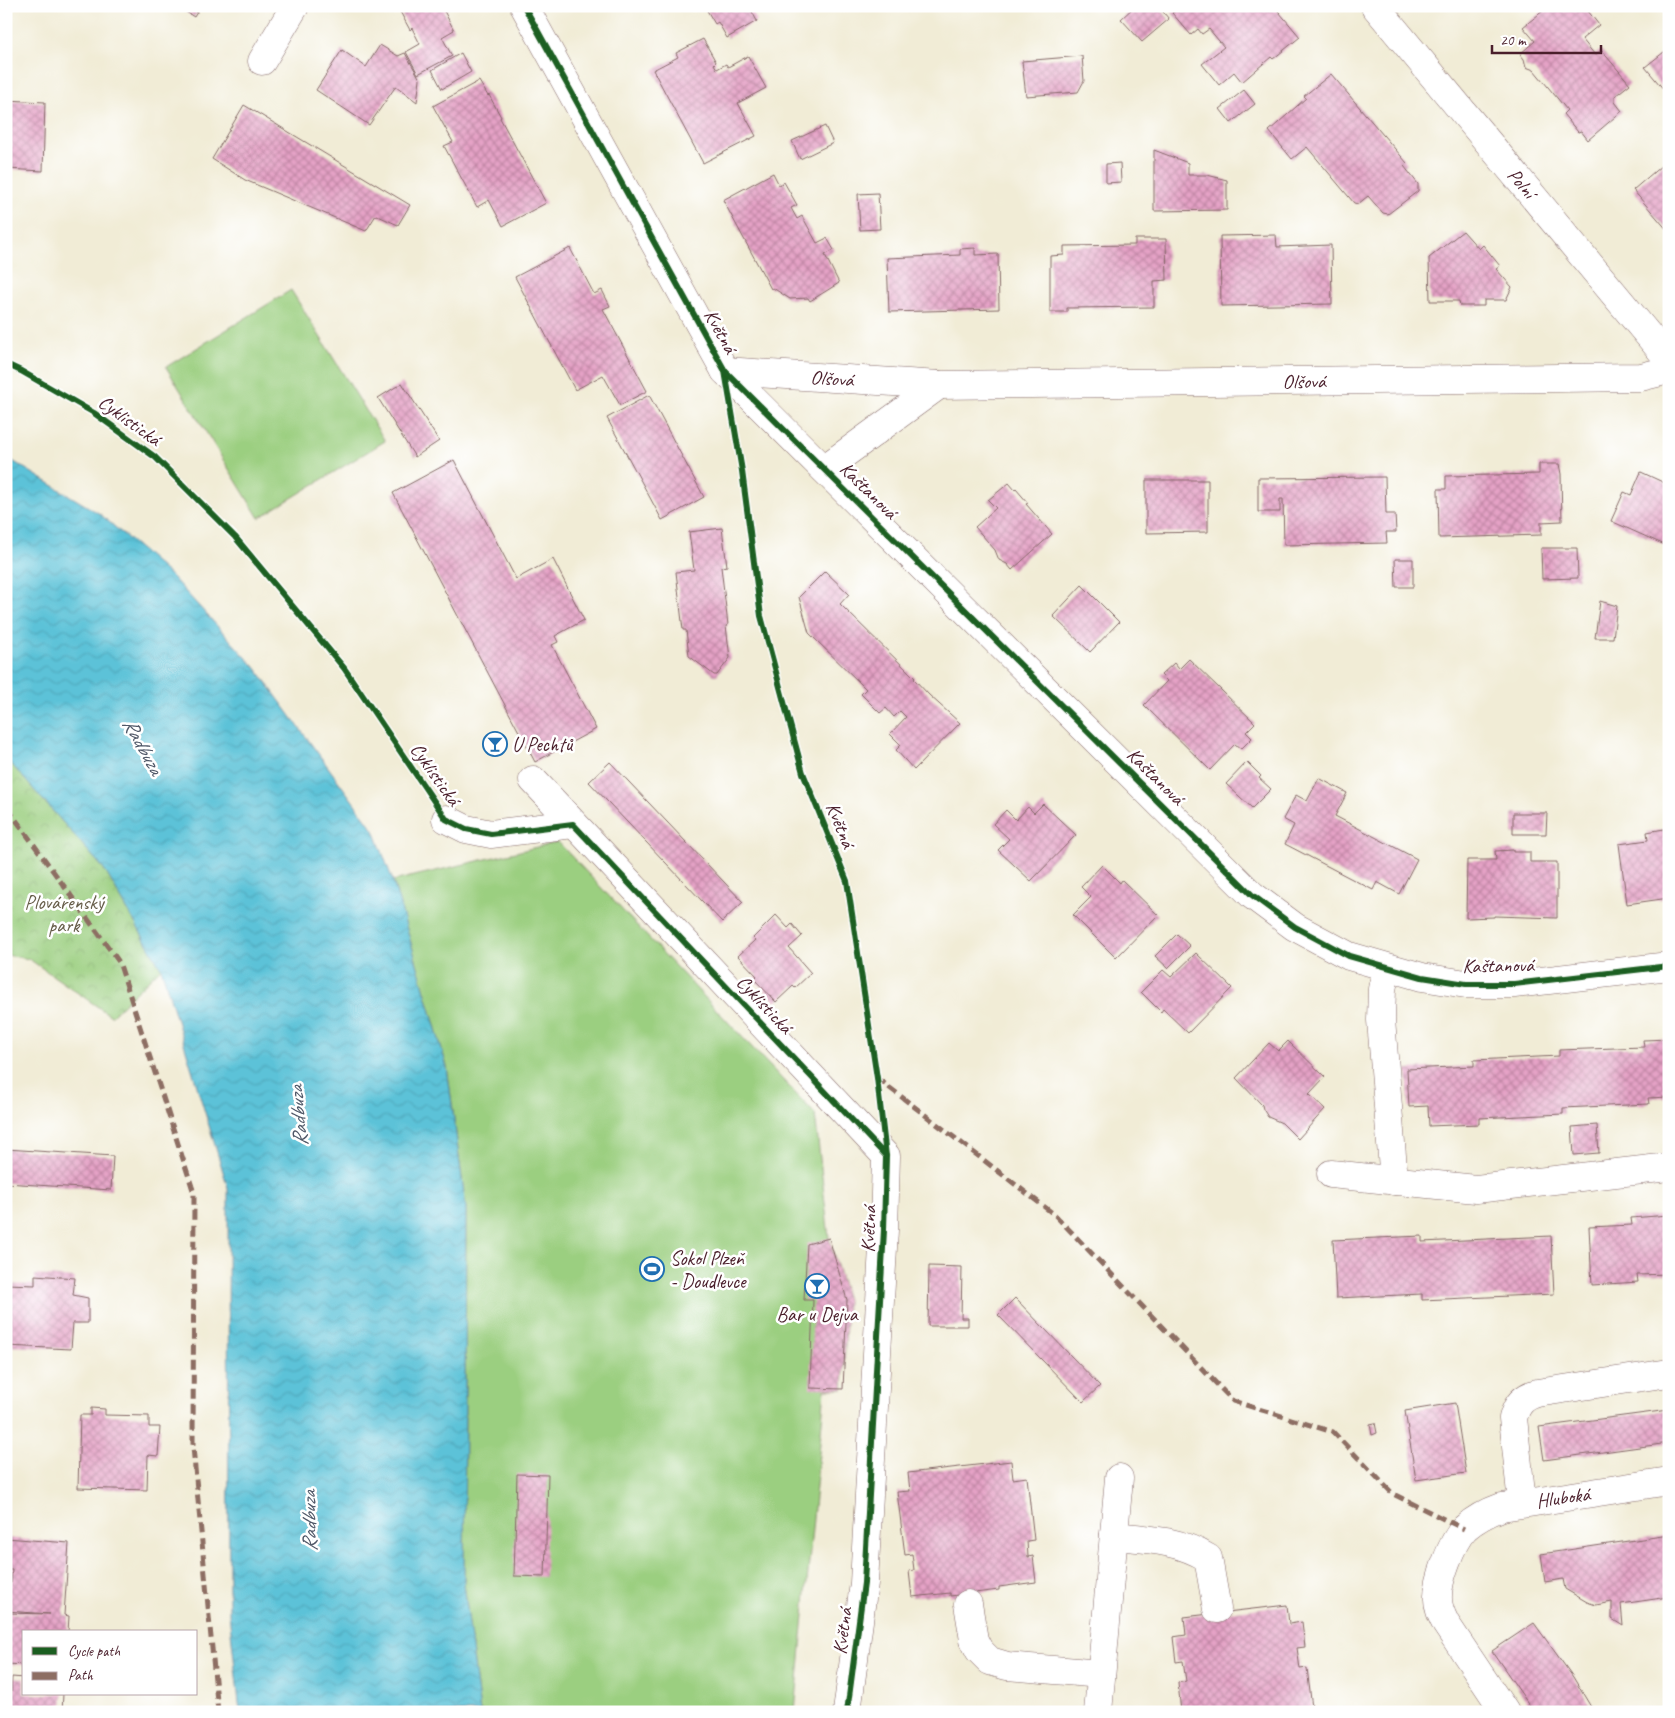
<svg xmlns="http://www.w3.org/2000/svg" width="1675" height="1718" viewBox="0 0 1675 1718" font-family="Caveat,sans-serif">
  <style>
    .green { fill: #9bcf80; stroke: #727756 }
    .park { fill: url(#park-crowns); stroke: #727756 }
    .water { fill: url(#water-waves); stroke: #527082 }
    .building { fill: url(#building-cross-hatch) }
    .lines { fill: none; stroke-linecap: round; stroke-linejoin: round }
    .minor-casing { stroke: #846767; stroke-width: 29 }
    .minor { stroke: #fff; stroke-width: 28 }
    .quiet { stroke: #8d6e63; stroke-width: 5; stroke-dasharray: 10 5; stroke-linecap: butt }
    .cycleway-casing { stroke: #fff; stroke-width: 9 }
    .cycleway { stroke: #1b5e20; stroke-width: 6 }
    .labels { text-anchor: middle; stroke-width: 5; stroke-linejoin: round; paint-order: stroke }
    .street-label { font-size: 20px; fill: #4a1f2b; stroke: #fff }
    .poi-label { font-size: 20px; fill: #4a1f2b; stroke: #fff; text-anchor: start }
    .park-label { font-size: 20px; fill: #665d49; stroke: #fff }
    .water-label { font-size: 21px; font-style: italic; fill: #505868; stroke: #fff }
  </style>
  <defs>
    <pattern id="park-crowns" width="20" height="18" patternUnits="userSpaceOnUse" patternTransform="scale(1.25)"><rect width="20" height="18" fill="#9bcf80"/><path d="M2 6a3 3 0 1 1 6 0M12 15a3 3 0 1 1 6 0" fill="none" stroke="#87b16f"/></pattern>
    <pattern id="water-waves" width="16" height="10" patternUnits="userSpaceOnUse" patternTransform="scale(1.25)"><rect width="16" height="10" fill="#5bc2d8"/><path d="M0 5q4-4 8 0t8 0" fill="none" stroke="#51a6ba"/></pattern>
    <pattern id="building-cross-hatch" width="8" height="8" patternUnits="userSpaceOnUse" patternTransform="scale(1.25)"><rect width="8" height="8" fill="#e5a2c6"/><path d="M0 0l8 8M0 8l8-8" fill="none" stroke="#bc83a1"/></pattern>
  </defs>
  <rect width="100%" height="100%" fill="#fff"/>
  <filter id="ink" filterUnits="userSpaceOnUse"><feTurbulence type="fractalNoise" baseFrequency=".02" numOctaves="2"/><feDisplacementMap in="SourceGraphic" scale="10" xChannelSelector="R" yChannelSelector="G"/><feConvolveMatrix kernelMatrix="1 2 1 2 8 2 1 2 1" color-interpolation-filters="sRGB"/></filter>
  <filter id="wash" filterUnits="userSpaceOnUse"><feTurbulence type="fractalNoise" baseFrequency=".0096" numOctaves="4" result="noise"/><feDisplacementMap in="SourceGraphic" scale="20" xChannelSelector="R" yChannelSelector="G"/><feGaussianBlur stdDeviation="1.12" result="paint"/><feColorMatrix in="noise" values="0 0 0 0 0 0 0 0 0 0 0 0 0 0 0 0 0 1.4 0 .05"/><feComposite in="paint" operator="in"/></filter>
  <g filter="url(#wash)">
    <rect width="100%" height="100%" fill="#f1ecd6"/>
    <!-- green -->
    <g class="green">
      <polygon points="291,290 385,441 259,518 166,367"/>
      <polygon points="558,842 815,1114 829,1238 847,1300 843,1389 825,1389 795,1712 480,1712 464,1583 466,1208 447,1067 393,881"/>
    </g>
    <!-- park -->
    <polygon class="park" points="6,758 104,869 161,968 111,1016 29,959 6,955"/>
    <!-- water -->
    <polygon class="water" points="6,457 100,514 171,576 255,667 374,830 393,881 447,1067 466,1208 464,1583 480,1712 240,1712 229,1614 228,1188 161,968 104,869 6,758"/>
    <g id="blocks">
      <!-- building -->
      <g class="building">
        <polygon points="177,6 201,6 194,17"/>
        <polygon points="397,6 453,6 444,11 454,30 442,37 452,56 418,74 406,52 420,44 412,28 410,30"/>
        <polygon points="706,6 740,6 741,8 749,6 757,21 727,38 718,22 715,24 705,7"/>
        <polygon points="1135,6 1158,6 1169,19 1142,42 1121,19"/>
        <polygon points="1180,6 1274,6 1300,37 1273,59 1271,57 1242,82 1234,72 1219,85 1202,64 1224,47 1209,29 1202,34 1198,29 1191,35 1172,13"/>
        <polygon points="1549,6 1575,6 1576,8 1584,6 1599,25 1582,39 1595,55 1601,50 1630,84 1615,96 1615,102 1622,111 1588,140 1581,131 1578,132 1563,114 1567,110 1534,70 1526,67 1524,59 1520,54 1535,41 1523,27"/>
        <polygon points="703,39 716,62 714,64 717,69 726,64 728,67 748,56 766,88 738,103 756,136 703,163 653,70 678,57 676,53"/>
        <polygon points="380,45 398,56 405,53 420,79 417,102 396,86 369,125 316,90 342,50 366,67"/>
        <polygon points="1669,48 1669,88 1665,91 1645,67"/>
        <polygon points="461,53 471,72 442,89 432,70"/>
        <polygon points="1082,56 1084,81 1078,92 1026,96 1022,61"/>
        <polygon points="1331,74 1407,163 1404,166 1418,184 1418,191 1388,214 1383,213 1368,196 1358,204 1354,203 1307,147 1292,159 1269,131 1306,98 1304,96"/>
        <polygon points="479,81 488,96 489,95 501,117 500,118 546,203 503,226 489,200 477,207 444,146 453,142 433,106"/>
        <polygon points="1244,90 1255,104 1231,123 1220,109"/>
        <polygon points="6,100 45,102 43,171 6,169"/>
        <polygon points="244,105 410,205 398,225 376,215 366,231 245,180 212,159"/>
        <polygon points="825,126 833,143 800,159 792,141"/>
        <polygon points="1154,150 1188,163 1188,175 1207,175 1227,180 1227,210 1154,211"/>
        <polygon points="1669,159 1669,232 1633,190"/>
        <polygon points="1120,163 1121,182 1106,183 1106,164"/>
        <polygon points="773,173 779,185 784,182 797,205 791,208 797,219 802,216 817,243 827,238 834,250 825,255 839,283 810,301 808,298 790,299 773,288 771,289 723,200"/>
        <polygon points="878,193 880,229 860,230 858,194"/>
        <polygon points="1463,231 1479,249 1483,245 1500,266 1496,269 1512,287 1506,300 1484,300 1484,306 1460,306 1459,301 1430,301 1429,258"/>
        <polygon points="1276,235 1277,247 1331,245 1332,304 1221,306 1220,236"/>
        <polygon points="1135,239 1166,239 1167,280 1154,281 1154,307 1067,308 1067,312 1050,312 1050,256 1064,255 1064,246 1135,245"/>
        <polygon points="570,248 594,294 602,290 610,306 603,309 647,391 620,405 603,375 575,390 515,277"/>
        <polygon points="975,248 975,255 998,254 999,309 889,312 887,258 960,255 960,249"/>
        <polygon points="402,383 439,441 415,457 378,398"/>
        <polygon points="649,395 704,497 662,520 607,418"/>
        <polygon points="454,460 516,579 553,559 584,620 555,636 558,642 552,645 596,729 535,762 393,493"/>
        <polygon points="1539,464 1559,464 1561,474 1562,521 1541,522 1541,535 1439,538 1438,489 1446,489 1446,476 1539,474"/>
        <polygon points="1641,472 1669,485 1669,542 1667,546 1611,521 1624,492 1631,495"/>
        <polygon points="1385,477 1386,514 1395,514 1396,532 1386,532 1387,543 1284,545 1283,499 1280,499 1280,512 1258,512 1258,478"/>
        <polygon points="1146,480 1208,480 1208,532 1146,533"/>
        <polygon points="1009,483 1015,490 1016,489 1028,503 1026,504 1052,534 1012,570 1007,564 999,560 995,550 975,527 996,508 988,500"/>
        <polygon points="722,528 727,566 721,567 728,625 726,626 730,658 717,675 714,675 689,656 686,630 683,630 676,572 694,570 689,532"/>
        <polygon points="1541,548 1577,548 1578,578 1542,579"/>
        <polygon points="1395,559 1413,559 1413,587 1396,587"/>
        <polygon points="825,571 849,594 840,604 915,678 914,679 929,695 960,723 914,770 896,750 901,745 890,734 906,717 900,711 894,717 886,708 880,713 861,694 866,689 809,633 799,597"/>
        <polygon points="1082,585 1119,622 1090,652 1053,616"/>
        <polygon points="1600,601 1617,606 1613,638 1595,638"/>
        <polygon points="1189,659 1255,723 1246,732 1252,738 1241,749 1235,744 1210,770 1144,705 1167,681 1161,675 1174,663 1179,669"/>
        <polygon points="610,762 743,902 722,922 589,782"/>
        <polygon points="1247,762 1261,776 1259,778 1271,789 1252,808 1226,784"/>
        <polygon points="1319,778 1347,793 1335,816 1417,859 1399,894 1377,882 1373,890 1285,844 1294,825 1283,819 1296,795 1307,801"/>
        <polygon points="1043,804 1076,835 1031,881 998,850 1009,839 993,824 1006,810 1016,820 1028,807 1034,813"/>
        <polygon points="1513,813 1547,813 1546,834 1513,834"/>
        <polygon points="1664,829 1665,832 1669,832 1669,898 1627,904 1619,844 1648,840 1647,832"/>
        <polygon points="1513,850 1513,852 1530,852 1530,862 1557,862 1557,918 1494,916 1494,917 1466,918 1467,860 1496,860 1495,851"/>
        <polygon points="1102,865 1120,883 1122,880 1158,915 1116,958 1073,915 1091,897 1081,887"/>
        <polygon points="776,915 788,928 792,924 802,936 789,948 811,973 795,988 793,986 776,1002 754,979 757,976 738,956 755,940 753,938"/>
        <polygon points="1177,934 1190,946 1168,968 1155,956"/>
        <polygon points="1196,953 1232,988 1188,1033 1163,1009 1161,1012 1141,992 1163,970 1171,977"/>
        <polygon points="1669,1039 1669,1097 1648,1098 1649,1104 1563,1108 1563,1114 1479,1118 1479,1124 1429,1126 1428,1106 1409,1107 1407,1069 1474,1066 1474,1060 1559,1056 1559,1050 1644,1047 1643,1040"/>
        <polygon points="1288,1041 1325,1077 1309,1094 1325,1109 1298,1139 1282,1123 1268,1117 1263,1109 1262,1105 1236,1078 1269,1043 1278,1051"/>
        <polygon points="1597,1125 1599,1153 1574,1155 1572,1127"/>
        <polygon points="6,1149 113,1156 111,1190 6,1183"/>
        <polygon points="1669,1215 1669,1274 1637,1275 1638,1282 1592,1285 1589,1227 1632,1225 1631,1218"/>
        <polygon points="1422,1236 1422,1242 1551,1236 1554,1294 1422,1300 1422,1294 1336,1298 1333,1240"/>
        <polygon points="829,1238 847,1300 843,1389 810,1388 813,1300 804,1300 807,1244"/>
        <polygon points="929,1266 962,1267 961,1318 968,1318 968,1326 928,1326"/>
        <polygon points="35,1275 75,1278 73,1295 88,1298 88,1323 73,1323 71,1349 6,1346 6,1284 35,1285"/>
        <polygon points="1015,1298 1100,1386 1083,1402 998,1315"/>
        <polygon points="1455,1403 1466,1473 1416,1480 1405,1411"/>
        <polygon points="91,1408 105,1409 105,1415 149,1416 149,1427 160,1427 158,1456 148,1455 147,1490 78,1488 80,1415 91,1415"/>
        <polygon points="1669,1410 1669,1443 1544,1460 1539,1427"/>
        <polygon points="1375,1423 1377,1433 1372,1435 1370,1424"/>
        <polygon points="1011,1461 1013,1479 1027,1477 1034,1540 1027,1541 1028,1557 1033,1556 1036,1582 999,1587 999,1590 950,1596 950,1593 912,1597 909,1571 914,1570 912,1554 905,1555 897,1492 910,1491 908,1473"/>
        <polygon points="517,1474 548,1475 545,1577 514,1576"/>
        <polygon points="1669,1535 1669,1597 1621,1604 1623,1626 1612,1619 1612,1602 1596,1605 1587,1602 1565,1589 1563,1579 1545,1582 1541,1554"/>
        <polygon points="6,1538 69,1543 64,1615 69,1616 68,1632 24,1632 24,1665 6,1664 6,1613 50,1614 6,1611 6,1583 11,1583 12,1570 6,1570"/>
        <polygon points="1287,1605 1289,1624 1302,1622 1305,1647 1297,1648 1300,1669 1307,1668 1312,1708 1304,1709 1304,1712 1181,1712 1178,1683 1186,1681 1183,1661 1176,1662 1173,1637 1186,1635 1184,1617"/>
        <polygon points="1534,1623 1573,1677 1594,1712 1534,1712 1492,1651"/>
        <polygon points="12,1677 24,1678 24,1694 63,1694 62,1712 10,1712"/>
      </g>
    </g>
  </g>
  <g filter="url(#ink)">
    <use href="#blocks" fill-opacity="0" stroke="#846767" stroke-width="1"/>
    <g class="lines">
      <defs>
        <g id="minor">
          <polyline points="524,6 725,371 1252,895 1295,927 1349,956 1422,977 1466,984 1514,984 1669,966"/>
          <polyline points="1375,6 1669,360"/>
          <polyline points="262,61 295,6"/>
          <polyline points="725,371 939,385 1641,377 1669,370"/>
          <polyline points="824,469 939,385"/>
          <polyline points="533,780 886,1156 884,1230 864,1583 847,1712"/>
          <polyline points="446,819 466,829 491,834 573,824"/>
          <polyline points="1387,968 1382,989 1381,1020 1394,1181"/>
          <polyline points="1331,1174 1476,1189 1669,1167"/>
          <path d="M1522 1503 1513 1418C1517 1404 1523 1397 1537 1393L1669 1373"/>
          <path d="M1114 1536C1147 1539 1179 1540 1208 1558L1217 1609"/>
          <polyline points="968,1604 974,1640 979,1650 990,1661 1007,1666 1101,1674"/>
          <polyline points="1098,1712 1119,1478"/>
          <path d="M1505 1712 1446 1624C1442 1616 1438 1609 1438 1599 1437 1581 1452 1541 1465 1528 1476 1518 1488 1512 1502 1507L1669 1481"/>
        </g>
      </defs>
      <!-- minor casing -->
      <use href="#minor" class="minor-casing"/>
      <!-- minor -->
      <use href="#minor" class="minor"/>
      <!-- quiet -->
      <g class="quiet">
        <polyline points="6,809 11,813 119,962 194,1193 193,1447 218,1712"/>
        <polyline points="877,1078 1055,1215 1233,1401 1333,1432 1393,1494 1464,1529"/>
      </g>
      <defs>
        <g id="cycleway">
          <polyline points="524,6 725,371 742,471 761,616 803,773 847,881 877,1078 886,1156 884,1230 864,1583 847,1712"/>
          <polyline points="6,364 21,371 94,413 155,457 235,537 344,668 446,819 466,829 491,834 573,824 886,1156"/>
          <polyline points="725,371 1252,895 1295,927 1349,956 1422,977 1466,984 1514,984 1669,966"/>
        </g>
      </defs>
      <!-- cycleway casing -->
      <use href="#cycleway" class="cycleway-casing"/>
      <!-- cycleway -->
      <use href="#cycleway" class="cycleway"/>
    </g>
  </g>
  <!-- icons -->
  <defs>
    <symbol id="bar-ring" viewBox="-11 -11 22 22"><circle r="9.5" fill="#fff" stroke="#1f6fb2" stroke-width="1.5"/><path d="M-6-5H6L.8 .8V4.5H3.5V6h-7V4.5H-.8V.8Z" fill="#1f6fb2"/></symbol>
    <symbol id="stadium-ring" viewBox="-11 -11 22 22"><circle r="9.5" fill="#fff" stroke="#1f6fb2" stroke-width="1.5"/><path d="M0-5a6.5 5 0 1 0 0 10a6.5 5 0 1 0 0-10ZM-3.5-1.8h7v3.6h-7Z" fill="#1f6fb2"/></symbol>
  </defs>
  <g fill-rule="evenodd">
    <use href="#bar-ring" x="481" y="730" width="28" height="28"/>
    <use href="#stadium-ring" x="638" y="1255" width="28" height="28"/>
    <use href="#bar-ring" x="803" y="1272" width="28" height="28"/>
  </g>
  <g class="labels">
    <!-- street labels -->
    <g class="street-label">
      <text transform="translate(1522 183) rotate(50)" y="7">Polní</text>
      <text transform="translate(721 331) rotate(61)" y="7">Květná</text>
      <text transform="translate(832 378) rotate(4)" y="7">Olšová</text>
      <text transform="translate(1304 381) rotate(-1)" y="7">Olšová</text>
      <text transform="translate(130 420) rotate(36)" y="7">Cyklistická</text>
      <text transform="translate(869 490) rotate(45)" y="7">Kaštanová</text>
      <text transform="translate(436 774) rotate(55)" y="7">Cyklistická</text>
      <text transform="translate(1156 776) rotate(45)" y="7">Kaštanová</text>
      <text transform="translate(841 825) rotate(68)" y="7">Květná</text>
      <text transform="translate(1498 965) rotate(-1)" y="7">Kaštanová</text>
      <text transform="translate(765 1004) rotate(47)" y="7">Cyklistická</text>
      <text transform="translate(868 1229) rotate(-88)" y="7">Květná</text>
      <text transform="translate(1563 1497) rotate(-8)" y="7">Hluboká</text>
      <text transform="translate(842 1631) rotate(-83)" y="7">Květná</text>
    </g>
    <!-- poi labels -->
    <g class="poi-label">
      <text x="512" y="751">U Pechtů</text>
      <text x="670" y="1265">Sokol Plzeň<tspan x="670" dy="23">- Doudlevce</tspan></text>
      <text x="817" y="1321" text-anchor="middle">Bar u Dejva</text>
    </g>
    <!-- park labels -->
    <g class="park-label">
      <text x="64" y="909">Plovárenský<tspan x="64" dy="23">park</tspan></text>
    </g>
    <!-- water labels -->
    <g class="water-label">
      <text transform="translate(143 746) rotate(61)" y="7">Radbuza</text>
      <text transform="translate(298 1116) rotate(-95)" y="7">Radbuza</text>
      <text transform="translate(309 1521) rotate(-91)" y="7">Radbuza</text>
    </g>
  </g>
  <!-- margin -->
  <rect width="1675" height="1718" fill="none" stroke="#fff" stroke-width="25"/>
  <!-- legend -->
  <rect x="22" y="1630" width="175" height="65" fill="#ffffff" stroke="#b7a5aa"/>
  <rect x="32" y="1647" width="25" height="8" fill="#1b5e20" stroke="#b7a5aa"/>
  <text x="68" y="1656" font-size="15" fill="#4a1f2b">Cycle path</text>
  <rect x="32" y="1672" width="25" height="8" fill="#8d6e63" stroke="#b7a5aa"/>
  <text x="68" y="1680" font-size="15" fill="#4a1f2b">Path</text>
  <!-- scale -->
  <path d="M1492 45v8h109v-8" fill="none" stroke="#4a1f2b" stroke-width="2.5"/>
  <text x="1500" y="45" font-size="15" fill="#4a1f2b" stroke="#ffffff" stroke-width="4" paint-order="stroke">20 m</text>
</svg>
